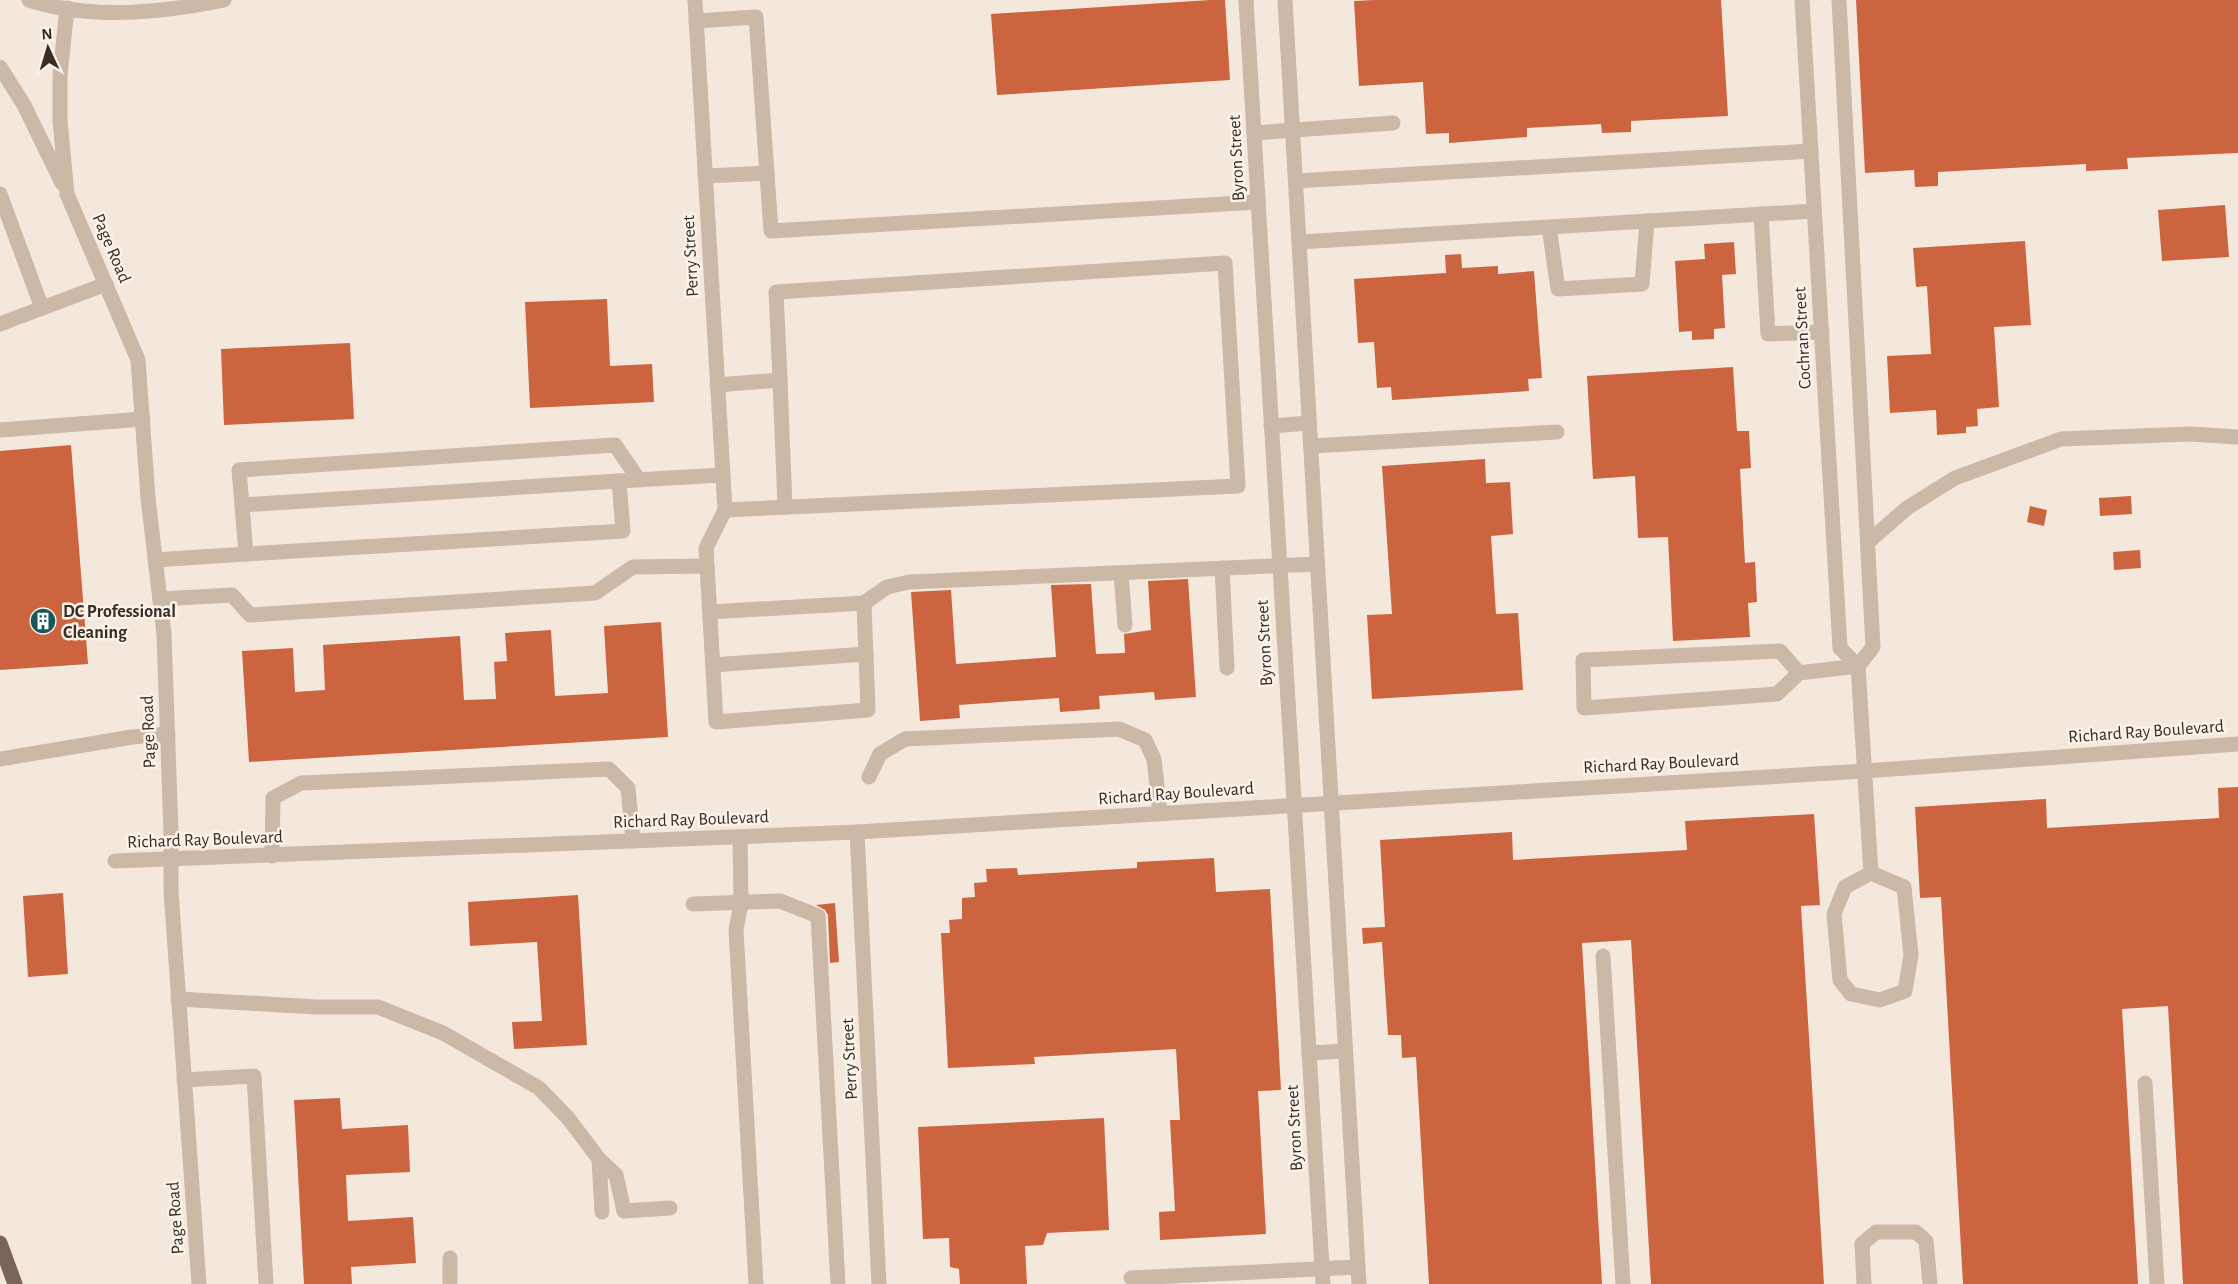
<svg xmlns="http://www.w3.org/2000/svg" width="2238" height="1284" viewBox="0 0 2238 1284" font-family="'Alegreya Sans',sans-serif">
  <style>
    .building { fill: #cd6440 }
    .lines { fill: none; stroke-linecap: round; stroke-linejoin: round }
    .minor { stroke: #ccb8a6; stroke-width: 15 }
    .major { stroke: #7b6458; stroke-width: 15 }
    .labels { text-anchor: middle; stroke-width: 5; stroke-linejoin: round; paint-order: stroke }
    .street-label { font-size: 18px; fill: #382d28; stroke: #fbf2e8 }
    .poi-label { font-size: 18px; font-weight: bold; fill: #382d28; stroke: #fbf2e8; text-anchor: start }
  </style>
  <rect width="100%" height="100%" fill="#f3e8db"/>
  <!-- building -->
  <g class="building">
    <polygon points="1210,0 1225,0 1230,80 997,95 991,14"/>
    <polygon points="1375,0 1721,0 1728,116 1631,121 1631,132 1602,133 1601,124 1527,128 1527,137 1449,143 1449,133 1426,134 1423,82 1359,86 1354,1"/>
    <polygon points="1856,0 2238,0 2238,153 2127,158 2128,169 2086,171 2086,164 1938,172 1938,186 1915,187 1914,170 1865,173"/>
    <polygon points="2225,205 2229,257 2162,261 2158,210"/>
    <polygon points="2025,241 2031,325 1994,327 1999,407 1977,409 1978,426 1966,427 1966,433 1937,435 1936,410 1890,413 1887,356 1931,354 1927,286 1916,287 1913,248"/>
    <polygon points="1734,242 1736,274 1722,275 1725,328 1714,329 1714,339 1692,340 1692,331 1679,332 1675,261 1705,259 1704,244"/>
    <polygon points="1461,254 1462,268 1498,266 1498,274 1534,271 1542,378 1528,379 1529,391 1392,400 1391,387 1377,388 1374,342 1358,343 1354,279 1446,273 1445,255"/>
    <polygon points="607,299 610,366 652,364 654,402 530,408 525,302"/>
    <polygon points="350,343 354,419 224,425 221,349"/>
    <polygon points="1733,367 1737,431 1749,431 1751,468 1740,469 1745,563 1755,562 1757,602 1748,603 1750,637 1673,641 1668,537 1638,538 1635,476 1593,479 1587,376"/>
    <polygon points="71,445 88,664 0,670 0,451"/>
    <polygon points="1485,459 1486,483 1510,482 1513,534 1491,536 1496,614 1518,613 1523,690 1372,699 1367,615 1392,614 1382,466"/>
    <polygon points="2131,496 2132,514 2100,516 2099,498"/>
    <polygon points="2030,506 2047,510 2044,526 2027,522"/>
    <polygon points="2140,550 2141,568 2114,570 2113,552"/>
    <polygon points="1188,579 1196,697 1155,700 1154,692 1099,696 1100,709 1060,712 1059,698 959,705 960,718 920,721 911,592 951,590 956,664 1056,657 1051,585 1091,584 1096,654 1125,653 1124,634 1151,630 1148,581"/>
    <polygon points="661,622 668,737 249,762 242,651 293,648 295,692 325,690 323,645 460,636 464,700 496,699 494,662 507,661 505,633 551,630 555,696 608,693 604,626"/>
    <polygon points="2238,787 2238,1284 2183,1284 2168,1006 2122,1009 2138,1284 1963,1284 1941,897 1920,898 1915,807 2046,799 2047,828 2219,818 2218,788"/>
    <polygon points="1814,814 1820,905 1801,906 1824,1284 1651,1284 1631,940 1582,943 1602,1284 1429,1284 1416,1057 1402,1058 1401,1035 1388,1035 1382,942 1363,944 1362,928 1385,927 1380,840 1512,832 1513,860 1687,850 1685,821"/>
    <polygon points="1214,858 1216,892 1270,889 1281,1090 1258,1091 1266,1234 1160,1240 1159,1212 1175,1211 1170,1120 1180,1120 1176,1049 1034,1057 1035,1064 948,1068 941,933 950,933 949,920 962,919 962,898 975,897 974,883 987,882 986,869 1017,868 1018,875 1137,868 1137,862"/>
    <polygon points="63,893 68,974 28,977 23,896"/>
    <polygon points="578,895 587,1045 514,1049 512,1022 542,1021 537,942 470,946 468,902"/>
    <polygon points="835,903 839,962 830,963 828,915 825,910 816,905"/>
    <polygon points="340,1098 342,1129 408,1125 410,1172 346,1175 348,1221 413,1217 416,1263 351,1267 352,1284 304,1284 294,1100"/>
    <polygon points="1104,1118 1109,1230 1047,1233 1043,1245 1025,1246 1027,1284 960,1284 959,1269 950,1267 949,1238 923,1239 918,1127"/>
  </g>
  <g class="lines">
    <!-- minor -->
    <g class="minor">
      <path d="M29 0C91 20 161 13 224 0"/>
      <polyline points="695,0 725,510 706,548 716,722 868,710 864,603 710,612"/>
      <polyline points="1246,0 1323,1284"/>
      <polyline points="1285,0 1359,1284"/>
      <polyline points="1802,0 1840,648 1858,666"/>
      <polyline points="1839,0 1873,647 1858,666 1871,873 1845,887 1834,914 1840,980 1851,994 1880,1000 1905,991 1911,955 1904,887 1871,873"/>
      <polyline points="67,8 60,76 60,121 67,194 138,360 148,498 164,634 171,832 171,891 199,1284"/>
      <polyline points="696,21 756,17 771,231 1258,202"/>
      <polyline points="0,67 24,105 62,183"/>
      <polyline points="1254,133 1393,123"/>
      <polyline points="705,176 767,173"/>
      <polyline points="1296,181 1811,151"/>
      <polyline points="0,194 42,308"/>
      <polyline points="1761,214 1768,334 1822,332"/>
      <polyline points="1549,227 1558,289 1642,284 1647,221"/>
      <polyline points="1299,242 1814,211"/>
      <polyline points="0,324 106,284"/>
      <polyline points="780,380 785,507"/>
      <polyline points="717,385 780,380 776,292 1225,263 1238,486 725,510"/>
      <polyline points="1271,426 1309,423"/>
      <polyline points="0,430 143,419"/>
      <polyline points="1311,446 1557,432"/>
      <polyline points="639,480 615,445 239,470 242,505 619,481 722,475"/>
      <polyline points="1868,542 1907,508 1955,478 2061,439 2190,434 2238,437"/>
      <polyline points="246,554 623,531 619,481"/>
      <polyline points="155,560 246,554 242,505"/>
      <polyline points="1222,568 1227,668"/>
      <polyline points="1121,573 1125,625"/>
      <polyline points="160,599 232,595 250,615 595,593 633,567 707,566"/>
      <polyline points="864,603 887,587 909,582 1317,564"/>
      <polyline points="713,665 866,654"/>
      <polyline points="1799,673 1780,651 1583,660 1584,708 1777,694 1799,673 1858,666"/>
      <polyline points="0,759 132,737 168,734"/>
      <polyline points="869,777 880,754 905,739 1119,729 1145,740 1154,759 1160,813"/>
      <polyline points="857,832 879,1284"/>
      <polyline points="740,837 741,903 736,930 756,1284"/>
      <polyline points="272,856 273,798 301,783 609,769 628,788 633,841"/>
      <polyline points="115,861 857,832 1865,771 2238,744"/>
      <polyline points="693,904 780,901 818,916 838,1284"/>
      <polyline points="1603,956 1623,1284"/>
      <polyline points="178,999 317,1007 378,1007 443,1033 539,1088 568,1118 599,1159 616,1175 624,1211 670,1208"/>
      <polyline points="1309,1053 1345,1051"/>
      <polyline points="184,1080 254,1076 266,1284"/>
      <polyline points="2145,1083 2157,1284"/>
      <polyline points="599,1159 602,1212"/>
      <polyline points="1131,1278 1358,1267"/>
      <polyline points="450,1284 450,1258"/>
      <polyline points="1864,1284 1862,1244 1876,1232 1916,1232 1926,1241 1930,1284"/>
    </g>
    <!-- major -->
    <polyline class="major" points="0,1243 15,1284"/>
  </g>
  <!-- icons -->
  <defs>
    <symbol id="building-disc" viewBox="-11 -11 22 22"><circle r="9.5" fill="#1a575c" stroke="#fbf2e8"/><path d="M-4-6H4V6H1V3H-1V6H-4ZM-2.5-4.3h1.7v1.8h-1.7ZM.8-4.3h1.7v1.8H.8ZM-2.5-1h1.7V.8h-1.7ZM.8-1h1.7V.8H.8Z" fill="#fff"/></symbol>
  </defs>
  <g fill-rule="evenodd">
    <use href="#building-disc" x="28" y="606" width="30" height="30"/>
  </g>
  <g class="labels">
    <!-- street labels -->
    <g class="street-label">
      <text transform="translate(1236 158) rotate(-93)" y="6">Byron Street</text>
      <text transform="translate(112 248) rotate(67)" y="6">Page Road</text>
      <text transform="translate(690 256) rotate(-93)" y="6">Perry Street</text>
      <text transform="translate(1802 338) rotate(-93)" y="6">Cochran Street</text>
      <text transform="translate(1264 643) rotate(-93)" y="6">Byron Street</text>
      <text transform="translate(2146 731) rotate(-4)" y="6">Richard Ray Boulevard</text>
      <text transform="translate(148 732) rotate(-92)" y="6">Page Road</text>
      <text transform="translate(1661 763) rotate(-3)" y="6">Richard Ray Boulevard</text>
      <text transform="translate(1176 793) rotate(-4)" y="6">Richard Ray Boulevard</text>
      <text transform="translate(691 819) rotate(-2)" y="6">Richard Ray Boulevard</text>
      <text transform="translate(205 839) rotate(-2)" y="6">Richard Ray Boulevard</text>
      <text transform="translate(849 1059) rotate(-93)" y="6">Perry Street</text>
      <text transform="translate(1294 1128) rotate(-93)" y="6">Byron Street</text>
      <text transform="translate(175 1218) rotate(-94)" y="6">Page Road</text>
    </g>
    <!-- poi labels -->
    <g class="poi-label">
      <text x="63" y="617">DC Professional<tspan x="63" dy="21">Cleaning</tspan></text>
    </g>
  </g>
  <!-- north arrow -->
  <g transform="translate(48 48) rotate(356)" stroke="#fbf2e8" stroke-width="4.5" paint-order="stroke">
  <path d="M0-4.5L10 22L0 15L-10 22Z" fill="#382d28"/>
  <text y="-9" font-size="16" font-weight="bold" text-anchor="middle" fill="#382d28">N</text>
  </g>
</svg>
